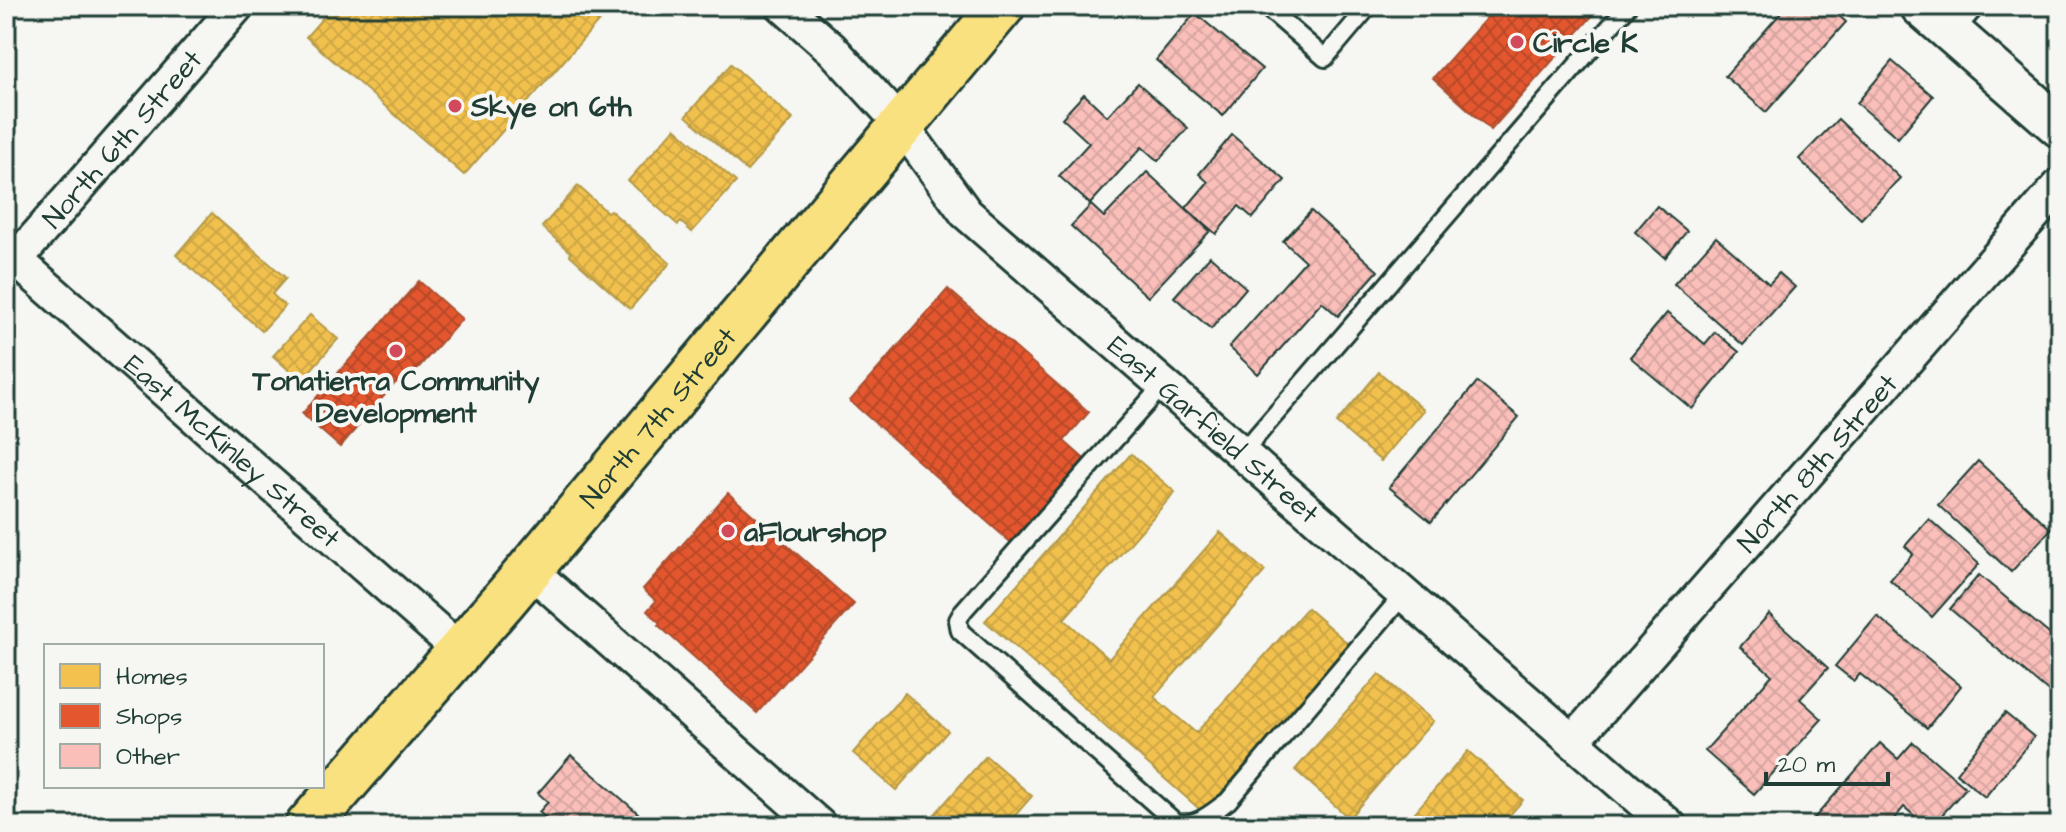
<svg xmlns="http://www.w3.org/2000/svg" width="2066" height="832" viewBox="0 0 2066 832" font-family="'Architects Daughter',sans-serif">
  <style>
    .homes { fill: url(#homes-cross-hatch); stroke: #b39946; stroke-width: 2 }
    .shops { fill: url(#shops-cross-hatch); stroke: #a94f30; stroke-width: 2 }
    .building { fill: url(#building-cross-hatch); stroke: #1f3d34; stroke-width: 2 }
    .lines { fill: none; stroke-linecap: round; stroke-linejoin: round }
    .service-casing { stroke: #1f3d34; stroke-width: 22 }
    .minor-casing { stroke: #1f3d34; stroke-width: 38 }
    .tertiary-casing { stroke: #1f3d34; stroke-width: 46 }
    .primary-casing { stroke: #1f3d34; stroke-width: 50 }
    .service { stroke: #f6f6f2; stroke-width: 16 }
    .minor { stroke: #f6f6f2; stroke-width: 32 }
    .tertiary { stroke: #f6f6f2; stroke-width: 40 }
    .primary { stroke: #fae180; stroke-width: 44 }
    .poi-dot { fill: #d1495b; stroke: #f6f6f2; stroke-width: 3 }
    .labels { text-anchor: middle; stroke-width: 8; stroke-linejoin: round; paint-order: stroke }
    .poi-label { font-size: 28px; font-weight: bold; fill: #1f3d34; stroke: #f6f6f2; text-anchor: start }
    .street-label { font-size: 28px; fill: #1f3d34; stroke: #f6f6f2 }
  </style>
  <defs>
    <pattern id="homes-cross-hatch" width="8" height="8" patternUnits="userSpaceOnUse" patternTransform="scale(2)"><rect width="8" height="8" fill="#f2c14e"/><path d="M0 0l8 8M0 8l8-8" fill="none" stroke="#cfa745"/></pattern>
    <pattern id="shops-cross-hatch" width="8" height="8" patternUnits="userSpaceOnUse" patternTransform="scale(2)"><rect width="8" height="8" fill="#e4572e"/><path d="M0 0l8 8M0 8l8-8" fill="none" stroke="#b84928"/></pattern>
    <pattern id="building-cross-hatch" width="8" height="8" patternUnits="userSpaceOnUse" patternTransform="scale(2)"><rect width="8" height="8" fill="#fbbfba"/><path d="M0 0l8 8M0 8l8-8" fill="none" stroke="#d7a5a0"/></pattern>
  </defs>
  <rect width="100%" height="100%" fill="#f6f6f2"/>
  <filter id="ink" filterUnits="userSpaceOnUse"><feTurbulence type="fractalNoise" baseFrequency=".0125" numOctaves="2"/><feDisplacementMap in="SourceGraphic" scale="16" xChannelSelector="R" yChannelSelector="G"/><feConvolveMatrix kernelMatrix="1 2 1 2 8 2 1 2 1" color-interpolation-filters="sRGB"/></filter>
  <g filter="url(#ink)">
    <!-- homes -->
    <g class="homes">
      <polygon points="333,6 612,6 464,175 306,37"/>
      <polygon points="731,64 793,119 747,171 686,116"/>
      <polygon points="675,128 736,182 692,232 681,222 678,225 628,181"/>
      <polygon points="578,186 607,212 610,210 670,263 630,309 570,255 571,253 542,227"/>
      <polygon points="212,213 286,278 272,294 285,306 262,331 176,255"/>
      <polygon points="310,315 338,339 301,381 273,356"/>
      <polygon points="1379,372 1424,410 1381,461 1336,423"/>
      <polygon points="1131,454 1175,492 1064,619 1109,659 1220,532 1265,571 1154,697 1196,733 1307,608 1351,646 1204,813 985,621"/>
      <polygon points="1379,674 1433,721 1349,818 1295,770"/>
      <polygon points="905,693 948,731 896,790 853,753"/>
      <polygon points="1468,751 1523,800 1500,826 1403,826"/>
      <polygon points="986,756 1032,796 1006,826 935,826 929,821"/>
    </g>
    <!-- shops -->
    <g class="shops">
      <polygon points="1497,6 1601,6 1491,130 1433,78"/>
      <polygon points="419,281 462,319 403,385 396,382 340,447 302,414"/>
      <polygon points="948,289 1089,412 1064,441 1089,463 1016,547 850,401"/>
      <polygon points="728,493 854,604 757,713 658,625 660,623 647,611 656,601 643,589"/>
    </g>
    <!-- building -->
    <g class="building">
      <polygon points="1787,6 1828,6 1846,22 1766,112 1725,76"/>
      <polygon points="1195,13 1262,69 1223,116 1156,60"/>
      <polygon points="1892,61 1933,96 1898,138 1857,103"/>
      <polygon points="1138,83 1188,128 1158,161 1142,147 1090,204 1059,176 1089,143 1062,118 1084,94 1107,116"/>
      <polygon points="1838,119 1900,178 1861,219 1799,159"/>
      <polygon points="1232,135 1285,180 1253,218 1239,206 1216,234 1186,208 1208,182 1199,174"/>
      <polygon points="1147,172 1210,231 1148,297 1071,226 1091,205 1104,217"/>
      <polygon points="1657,206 1687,231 1665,258 1635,232"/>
      <polygon points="1311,211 1378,271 1338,316 1322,302 1258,374 1229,347 1305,261 1283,241"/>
      <polygon points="1716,237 1769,284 1779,273 1795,287 1743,345 1674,284"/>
      <polygon points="1210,256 1246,288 1211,329 1174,297"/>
      <polygon points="1667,313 1705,344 1715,332 1739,352 1692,409 1630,357"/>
      <polygon points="1477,382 1519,417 1431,522 1389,487"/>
      <polygon points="1978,461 2051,529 2011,572 1938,505"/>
      <polygon points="1929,519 1979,564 1932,617 1890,580 1913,554 1905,546"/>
      <polygon points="1979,575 2060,643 2060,697 2058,700 1950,609"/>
      <polygon points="1769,614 1828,668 1800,699 1822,719 1754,794 1705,751 1772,675 1740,647"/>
      <polygon points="1877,616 1961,686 1927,728 1860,674 1854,681 1835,666"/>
      <polygon points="2005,713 2034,737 1985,797 1956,773"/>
      <polygon points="1913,742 1966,788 1932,826 1926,826 1904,807 1888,826 1813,826 1810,823 1880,743 1898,759"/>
      <polygon points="571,755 638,813 626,826 554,826 539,812 548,802 538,793"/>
    </g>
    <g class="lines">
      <defs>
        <g id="service">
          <polyline points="1265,6 1325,58 1369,6"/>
          <polyline points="1953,33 1976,6"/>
          <path d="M1163 385 963 611 958 620 960 631 1175 822C1197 828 1211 813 1228 801L1404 594"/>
          <polyline points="1242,453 1628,6"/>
        </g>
        <g id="minor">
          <path id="s1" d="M783 6 832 49 901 124 966 213 1670 826"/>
          <path id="s2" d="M6 251 461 651"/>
          <path id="s3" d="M6 271 237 6"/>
          <polyline points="530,570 820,826"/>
          <path id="s4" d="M1573 741 2060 185"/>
        </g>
        <polyline id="tertiary" points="1921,6 2060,127"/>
        <g id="primary">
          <path id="s5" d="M308 826 504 600 1002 6"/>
        </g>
      </defs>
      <!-- service casing -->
      <use href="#service" class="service-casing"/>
      <!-- minor casing -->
      <use href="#minor" class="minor-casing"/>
      <!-- tertiary casing -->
      <use href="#tertiary" class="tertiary-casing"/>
      <!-- primary casing -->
      <use href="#primary" class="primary-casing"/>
      <!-- service -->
      <use href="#service" class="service"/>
      <!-- minor -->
      <use href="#minor" class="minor"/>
      <!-- tertiary -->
      <use href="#tertiary" class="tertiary"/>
      <!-- primary -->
      <use href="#primary" class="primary"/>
    </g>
  </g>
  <!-- markers -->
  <g class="poi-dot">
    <circle cx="1517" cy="42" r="8"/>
    <circle cx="455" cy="106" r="8"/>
    <circle cx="396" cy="351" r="8"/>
    <circle cx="728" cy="531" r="8"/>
  </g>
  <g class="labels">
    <!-- poi labels -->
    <g class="poi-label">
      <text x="1533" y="52">Circle K</text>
      <text x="471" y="116">Skye on 6th</text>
      <text x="396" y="390" text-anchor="middle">Tonatierra Community<tspan x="396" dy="32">Development</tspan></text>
      <text x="744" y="541">aFlourshop</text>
    </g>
    <!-- street labels -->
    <g class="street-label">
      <text dy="10" stroke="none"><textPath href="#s3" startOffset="176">North 6th Street</textPath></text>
      <text dy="10" stroke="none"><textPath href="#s5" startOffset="538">North 7th Street</textPath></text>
      <text dy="10" stroke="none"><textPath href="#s1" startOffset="606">East Garfield Street</textPath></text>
      <text dy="10" stroke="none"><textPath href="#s2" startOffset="302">East McKinley Street</textPath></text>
      <text dy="10" stroke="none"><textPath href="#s4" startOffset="370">North 8th Street</textPath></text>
    </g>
  </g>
  <!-- margin -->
  <rect width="2066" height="832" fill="none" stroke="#f6f6f2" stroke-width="32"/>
  <rect x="16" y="16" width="2034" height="800" fill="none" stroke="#1f3d34" stroke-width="3" filter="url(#ink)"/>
  <!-- legend -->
  <rect x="44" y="644" width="280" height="144" fill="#f6f6f2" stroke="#a0aca6" stroke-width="2"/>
  <rect x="60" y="664" width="40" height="24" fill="#f2c14e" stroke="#a0aca6" stroke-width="2"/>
  <text x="116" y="684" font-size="24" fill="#1f3d34">Homes</text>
  <rect x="60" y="704" width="40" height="24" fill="#e4572e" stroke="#a0aca6" stroke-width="2"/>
  <text x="116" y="724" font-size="24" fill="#1f3d34">Shops</text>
  <rect x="60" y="744" width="40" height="24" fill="#fbbfba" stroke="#a0aca6" stroke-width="2"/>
  <text x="116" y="764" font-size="24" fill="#1f3d34">Other</text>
  <!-- scale -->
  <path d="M1766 772v12h122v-12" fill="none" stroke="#1f3d34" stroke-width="4"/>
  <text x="1778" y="772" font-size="24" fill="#1f3d34" stroke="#f6f6f2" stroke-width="6" paint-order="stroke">20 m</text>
</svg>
